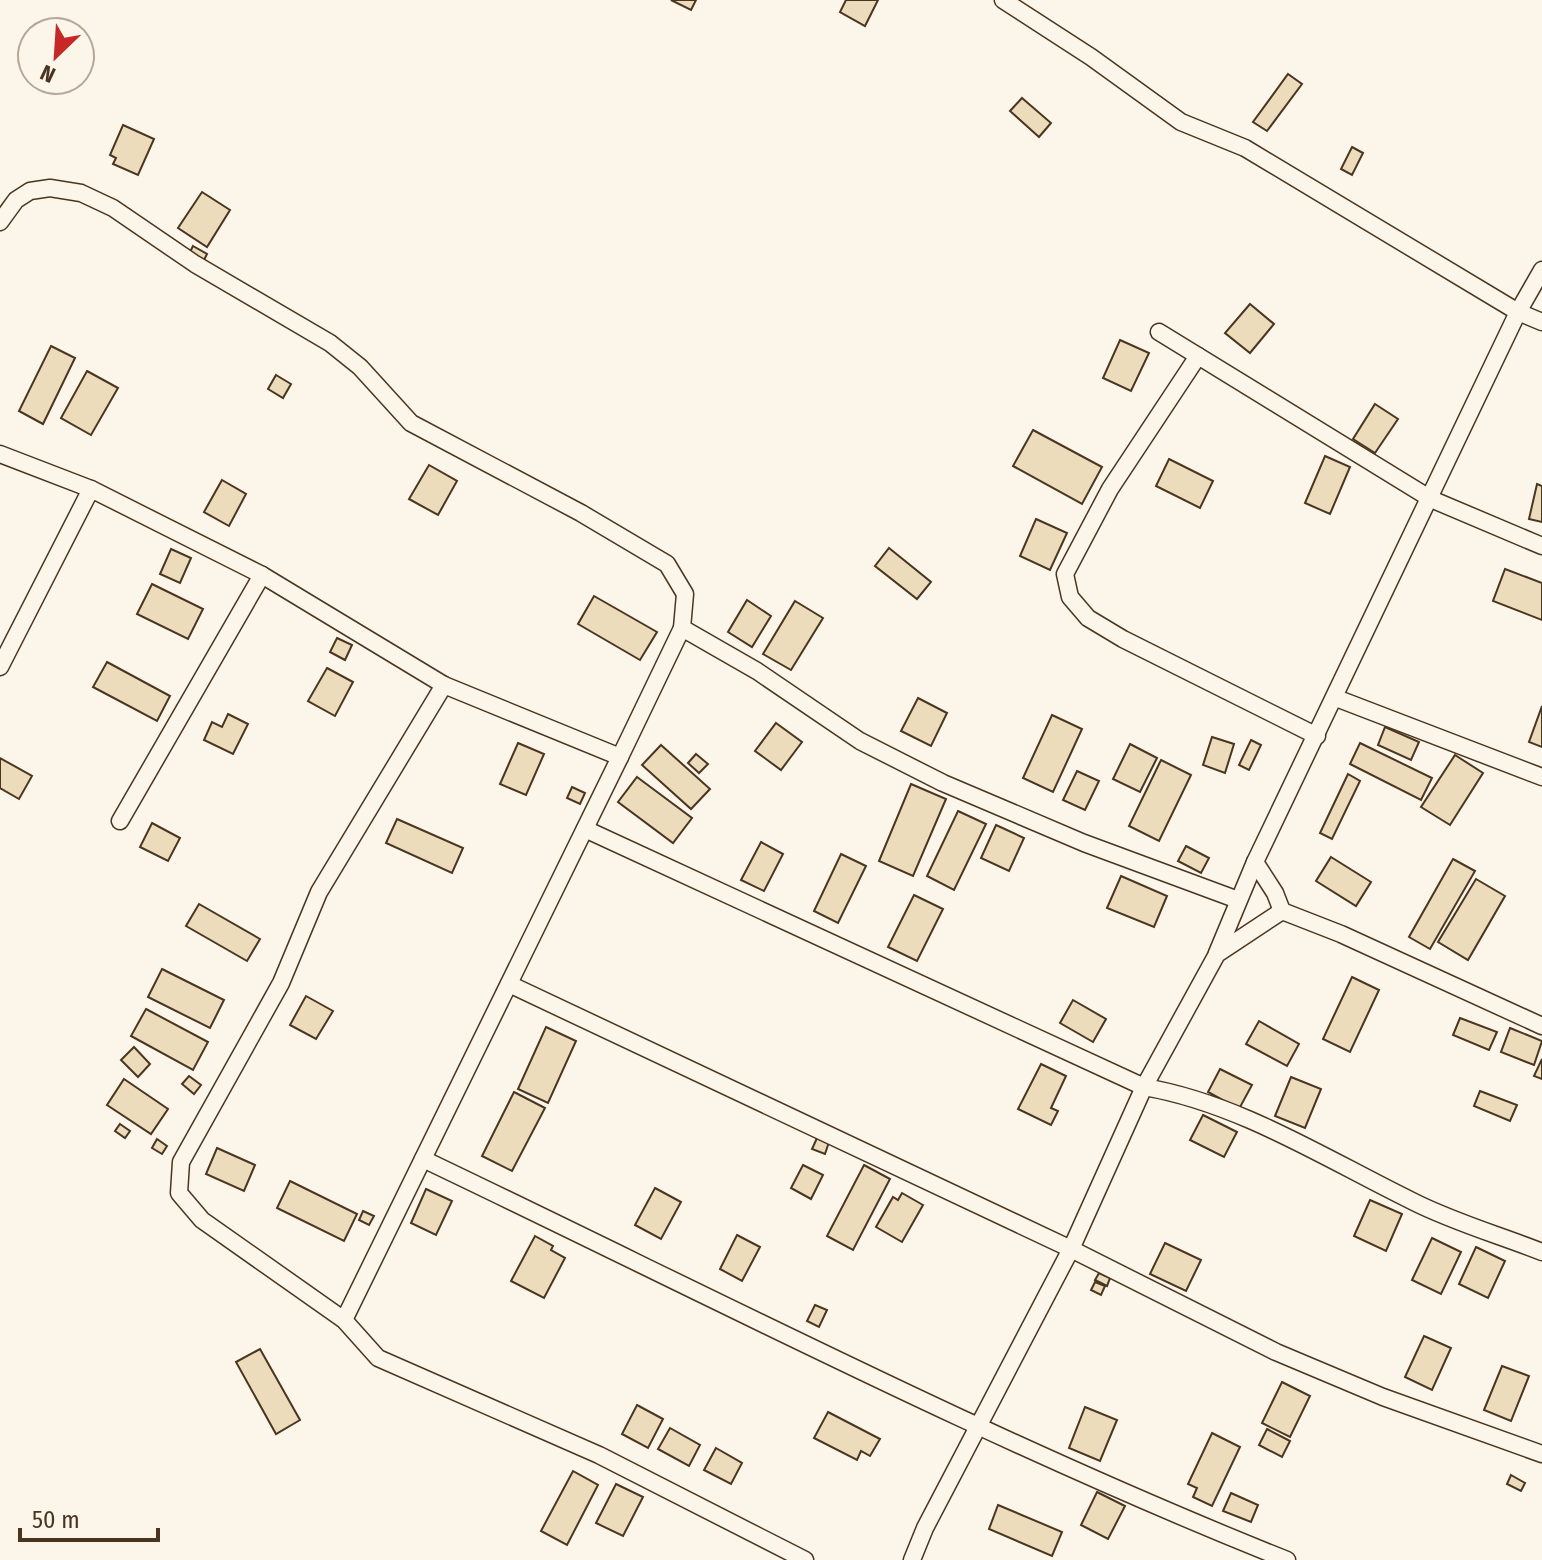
<svg xmlns="http://www.w3.org/2000/svg" width="1542" height="1560" viewBox="0 0 1542 1560" font-family="'Fira Sans Condensed',sans-serif">
  <style>
    .building { fill: #ecdcbc; stroke: #4a3520; stroke-width: 2 }
    .lines { fill: none; stroke-linecap: round; stroke-linejoin: round }
    .street-casing { stroke: #4a3520; stroke-width: 19 }
    .street { stroke: #fbf6e9; stroke-width: 16 }
  </style>
  <rect width="100%" height="100%" fill="#fbf6e9"/>
  <!-- building -->
  <g class="building">
    <polygon points="671,0 696,0 691,10"/>
    <polygon points="846,0 878,0 865,26 840,12"/>
    <polygon points="1288,74 1302,84 1267,131 1253,122"/>
    <polygon points="1022,98 1051,123 1039,137 1010,111"/>
    <polygon points="123,125 154,139 138,175 113,164 116,158 110,155"/>
    <polygon points="1352,147 1363,153 1352,175 1341,169"/>
    <polygon points="202,192 230,210 207,247 178,228"/>
    <polygon points="193,246 207,254 203,262 189,254"/>
    <polygon points="1250,304 1274,324 1250,353 1225,333"/>
    <polygon points="1120,340 1149,353 1131,391 1103,378"/>
    <polygon points="51,346 75,358 43,424 19,411"/>
    <polygon points="87,371 118,388 91,435 61,418"/>
    <polygon points="276,375 291,384 283,398 268,389"/>
    <polygon points="1375,404 1398,419 1375,453 1353,439"/>
    <polygon points="1033,430 1102,467 1082,504 1013,466"/>
    <polygon points="1325,456 1350,467 1330,514 1305,503"/>
    <polygon points="1169,459 1213,481 1200,508 1156,486"/>
    <polygon points="429,465 457,481 438,515 409,499"/>
    <polygon points="222,480 246,494 229,526 204,512"/>
    <polygon points="1537,484 1542,486 1542,522 1529,519"/>
    <polygon points="1036,519 1067,533 1050,570 1020,556"/>
    <polygon points="889,548 931,582 917,599 875,566"/>
    <polygon points="171,549 191,558 180,583 160,574"/>
    <polygon points="1505,569 1542,583 1542,620 1493,601"/>
    <polygon points="152,584 203,609 188,639 137,614"/>
    <polygon points="594,596 657,632 640,660 578,624"/>
    <polygon points="747,600 771,616 752,647 728,632"/>
    <polygon points="795,601 823,618 791,670 763,654"/>
    <polygon points="337,638 352,645 345,660 330,652"/>
    <polygon points="107,662 170,696 157,721 93,687"/>
    <polygon points="327,668 353,682 335,716 308,701"/>
    <polygon points="918,698 947,713 931,746 901,731"/>
    <polygon points="1542,706 1542,747 1529,742"/>
    <polygon points="228,714 248,724 233,754 204,740 212,722 222,727"/>
    <polygon points="1052,715 1082,729 1053,792 1023,778"/>
    <polygon points="776,723 802,742 781,770 755,751"/>
    <polygon points="1385,727 1419,742 1411,760 1378,745"/>
    <polygon points="1212,737 1234,744 1225,773 1203,765"/>
    <polygon points="1251,740 1261,745 1249,770 1239,765"/>
    <polygon points="518,743 544,754 526,795 500,784"/>
    <polygon points="1360,743 1432,778 1421,800 1350,764"/>
    <polygon points="1130,744 1157,758 1140,792 1113,779"/>
    <polygon points="661,745 710,789 691,809 642,765"/>
    <polygon points="696,754 708,764 699,773 688,763"/>
    <polygon points="1455,755 1483,773 1450,825 1421,807"/>
    <polygon points="0,758 32,776 19,799 0,788"/>
    <polygon points="1161,760 1191,775 1159,841 1129,826"/>
    <polygon points="1077,771 1099,781 1085,810 1063,800"/>
    <polygon points="1348,774 1360,781 1332,839 1320,833"/>
    <polygon points="637,777 692,818 673,843 618,802"/>
    <polygon points="911,784 946,799 913,876 879,861"/>
    <polygon points="572,787 585,793 580,804 567,798"/>
    <polygon points="958,811 986,824 954,890 927,876"/>
    <polygon points="397,819 463,848 452,873 386,843"/>
    <polygon points="152,823 180,838 168,861 140,847"/>
    <polygon points="996,825 1024,838 1009,871 981,858"/>
    <polygon points="761,842 783,854 764,891 741,880"/>
    <polygon points="1186,846 1209,858 1201,873 1178,861"/>
    <polygon points="841,854 866,866 838,923 814,911"/>
    <polygon points="1331,857 1371,882 1356,906 1316,881"/>
    <polygon points="1453,859 1475,871 1430,949 1409,937"/>
    <polygon points="1121,876 1167,896 1154,927 1107,908"/>
    <polygon points="1476,879 1505,896 1468,960 1438,942"/>
    <polygon points="914,895 943,909 917,961 888,947"/>
    <polygon points="199,904 260,939 247,961 186,926"/>
    <polygon points="162,969 224,1000 210,1028 148,997"/>
    <polygon points="1352,977 1379,990 1350,1052 1323,1039"/>
    <polygon points="306,996 333,1011 316,1039 290,1025"/>
    <polygon points="1073,1000 1106,1019 1093,1042 1060,1023"/>
    <polygon points="146,1009 208,1042 193,1070 131,1036"/>
    <polygon points="1460,1018 1497,1032 1489,1050 1453,1035"/>
    <polygon points="1259,1021 1299,1044 1287,1066 1246,1044"/>
    <polygon points="546,1027 576,1041 548,1103 518,1089"/>
    <polygon points="1510,1028 1542,1041 1534,1065 1501,1052"/>
    <polygon points="134,1047 150,1064 138,1077 121,1060"/>
    <polygon points="1542,1059 1542,1079 1534,1076"/>
    <polygon points="1041,1064 1066,1076 1051,1108 1058,1111 1051,1125 1018,1109"/>
    <polygon points="1220,1069 1252,1085 1239,1109 1208,1092"/>
    <polygon points="189,1076 201,1085 194,1094 182,1084"/>
    <polygon points="1291,1077 1321,1089 1305,1128 1275,1116"/>
    <polygon points="124,1079 168,1109 151,1134 107,1105"/>
    <polygon points="1480,1091 1517,1105 1510,1121 1474,1106"/>
    <polygon points="514,1092 545,1108 512,1171 482,1156"/>
    <polygon points="1203,1115 1237,1132 1224,1157 1190,1140"/>
    <polygon points="120,1124 130,1131 125,1138 115,1131"/>
    <polygon points="817,1138 829,1142 825,1154 812,1149"/>
    <polygon points="157,1139 167,1146 162,1154 152,1148"/>
    <polygon points="217,1148 255,1165 244,1191 206,1174"/>
    <polygon points="803,1165 823,1175 811,1199 791,1188"/>
    <polygon points="864,1165 890,1179 853,1250 827,1236"/>
    <polygon points="290,1181 357,1214 344,1241 277,1208"/>
    <polygon points="655,1188 681,1202 661,1239 635,1225"/>
    <polygon points="426,1189 452,1201 436,1235 411,1223"/>
    <polygon points="902,1193 923,1205 902,1242 876,1227 893,1197 898,1200"/>
    <polygon points="1370,1200 1402,1214 1386,1251 1354,1236"/>
    <polygon points="363,1211 374,1216 369,1225 359,1220"/>
    <polygon points="737,1235 760,1247 742,1281 720,1269"/>
    <polygon points="535,1236 553,1246 551,1250 565,1258 544,1298 511,1281"/>
    <polygon points="1432,1238 1461,1252 1441,1294 1412,1280"/>
    <polygon points="1165,1243 1201,1260 1186,1291 1150,1274"/>
    <polygon points="1476,1247 1505,1261 1488,1298 1459,1284"/>
    <polygon points="1099,1273 1110,1278 1107,1286 1095,1280"/>
    <polygon points="1095,1282 1105,1286 1101,1295 1091,1290"/>
    <polygon points="815,1305 827,1310 819,1327 807,1321"/>
    <polygon points="1424,1336 1451,1348 1432,1390 1405,1377"/>
    <polygon points="260,1349 300,1420 276,1434 236,1362"/>
    <polygon points="1502,1366 1529,1376 1511,1421 1484,1410"/>
    <polygon points="1282,1382 1310,1396 1290,1437 1262,1423"/>
    <polygon points="637,1405 663,1419 648,1448 622,1434"/>
    <polygon points="1085,1407 1117,1420 1100,1461 1069,1448"/>
    <polygon points="828,1412 880,1439 870,1456 861,1451 857,1460 814,1438"/>
    <polygon points="670,1428 700,1445 689,1466 658,1449"/>
    <polygon points="1267,1429 1290,1441 1282,1457 1259,1445"/>
    <polygon points="1212,1433 1240,1447 1212,1506 1193,1497 1197,1488 1188,1484"/>
    <polygon points="716,1448 742,1463 731,1484 704,1470"/>
    <polygon points="573,1471 598,1485 567,1545 541,1531"/>
    <polygon points="1511,1475 1525,1483 1521,1491 1507,1484"/>
    <polygon points="616,1484 643,1497 623,1536 596,1523"/>
    <polygon points="1097,1492 1125,1506 1108,1539 1081,1525"/>
    <polygon points="1231,1493 1258,1505 1251,1522 1223,1511"/>
    <polygon points="998,1505 1062,1532 1052,1556 989,1529"/>
  </g>
  <g class="lines">
    <defs>
      <g id="street">
        <polyline points="1003,0 1091,57 1181,122 1245,148 1518,312 1542,322"/>
        <polyline points="0,222 16,200 30,191 50,188 81,193 113,208 195,264 330,343 360,367 411,423 581,513 667,564 685,594 682,628"/>
        <polyline points="1159,332 1431,499 1542,546"/>
        <polyline points="1198,356 1110,489 1065,574 1070,597 1088,618 1123,639 1317,736"/>
        <polyline points="0,454 91,489"/>
        <polyline points="0,667 91,489 262,575 444,685"/>
        <polyline points="1336,698 1542,777"/>
        <polyline points="120,821 262,575"/>
        <path d="M585 829 1144 1087C1239 1103 1326 1159 1412 1201 1453 1222 1499 1235 1542 1252"/>
        <polyline points="1255,862 1275,893 1282,911"/>
        <polyline points="1217,953 1255,862 1518,312 1542,270"/>
        <polyline points="509,984 1071,1249 1276,1352 1383,1397 1542,1454"/>
        <path d="M423 1159C708 1295 993 1443 1287 1560"/>
        <polyline points="344,1320 620,757"/>
        <polyline points="805,1560 599,1455 378,1358 344,1320 202,1220 179,1193 181,1162 281,983 319,892 444,685 620,757 682,628 757,671 860,741 943,783 1084,843 1238,900"/>
        <polyline points="912,1560 925,1528 1071,1249 1144,1087 1217,954 1282,911 1341,934 1542,1026"/>
      </g>
    </defs>
    <!-- street casing -->
    <use href="#street" class="street-casing"/>
    <!-- street -->
    <use href="#street" class="street"/>
  </g>
  <!-- north arrow -->
  <g transform="translate(56 56) rotate(205)"><circle r="38" fill="#fbf6e9" stroke="#b4a999" stroke-width="2"/>
  <path d="M0-6L14 30L0 20L-14 30Z" fill="#c62828"/>
  <text y="-12" font-size="22" font-weight="bold" text-anchor="middle" fill="#4a3520">N</text>
  </g>
  <!-- scale -->
  <path d="M20 1528v12h138v-12" fill="none" stroke="#4a3520" stroke-width="4"/>
  <text x="32" y="1528" font-size="24" fill="#4a3520" stroke="#fbf6e9" stroke-width="6" paint-order="stroke">50 m</text>
</svg>
